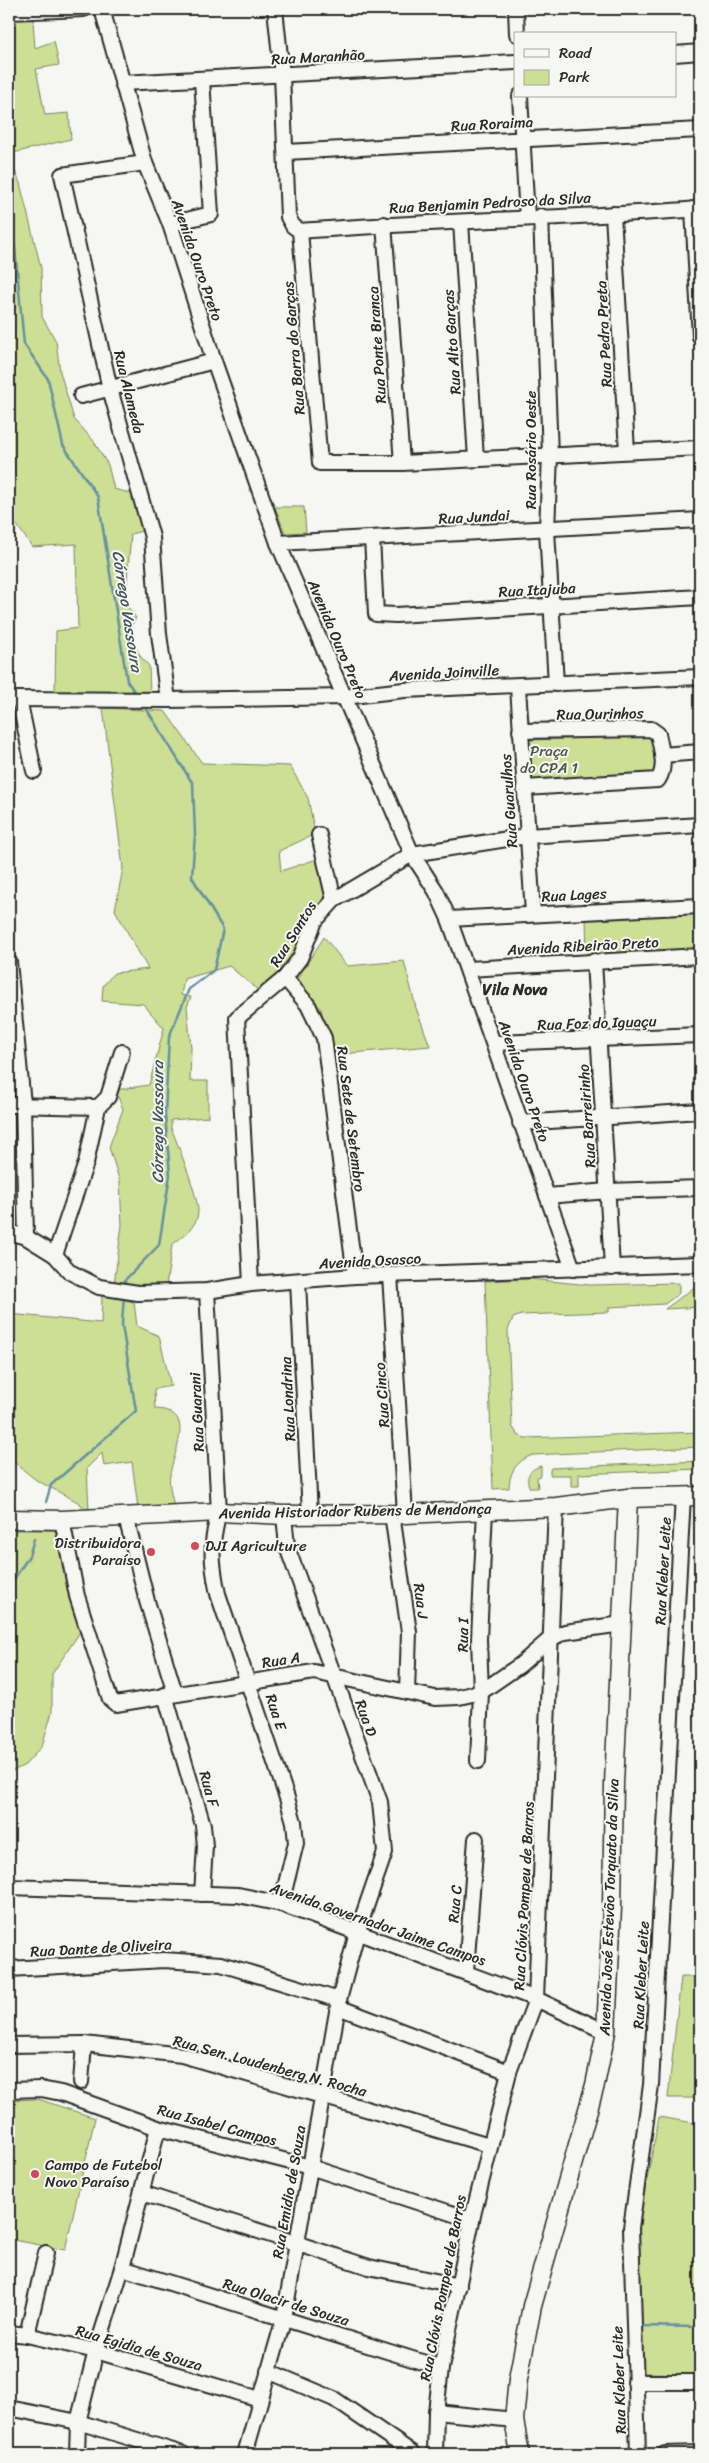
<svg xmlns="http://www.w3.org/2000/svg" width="709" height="2463" viewBox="0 0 709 2463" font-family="Sriracha,sans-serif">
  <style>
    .green { fill: #ccdf94; stroke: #7c8560 }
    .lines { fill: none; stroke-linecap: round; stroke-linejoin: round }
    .stream { stroke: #6690a1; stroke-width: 2.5 }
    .minor-casing { stroke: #2b2b2b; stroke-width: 18 }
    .major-casing { stroke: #2b2b2b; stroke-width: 21 }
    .minor { stroke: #f6f6f2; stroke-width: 14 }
    .major { stroke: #f6f6f2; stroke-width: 18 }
    .poi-dot { fill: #d1495b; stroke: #f6f6f2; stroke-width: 2 }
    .labels { text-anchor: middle; stroke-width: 4; stroke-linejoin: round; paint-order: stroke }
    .street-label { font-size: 15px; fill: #2b2b2b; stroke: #f6f6f2 }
    .park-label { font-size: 15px; fill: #535845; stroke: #f6f6f2 }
    .poi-label { font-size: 15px; fill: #2b2b2b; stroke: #f6f6f2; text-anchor: start }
    .water-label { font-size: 16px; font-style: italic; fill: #44555c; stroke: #f6f6f2 }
    .neighbourhood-label { font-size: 16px; font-weight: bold; fill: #2b2b2b; stroke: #f6f6f2 }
  </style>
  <rect width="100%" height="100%" fill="#f6f6f2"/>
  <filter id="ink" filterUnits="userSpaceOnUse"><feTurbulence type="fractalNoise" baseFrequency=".02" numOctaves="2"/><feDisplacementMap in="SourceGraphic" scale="10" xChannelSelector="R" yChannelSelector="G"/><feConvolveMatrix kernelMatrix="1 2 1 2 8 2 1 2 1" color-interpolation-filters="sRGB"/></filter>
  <g filter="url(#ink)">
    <!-- green -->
    <g class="green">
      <polygon points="9,12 33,20 35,48 54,41 59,65 36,69 45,115 69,113 71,139 9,154"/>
      <polygon points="9,157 20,183 41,268 42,317 56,341 60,372 74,419 93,440 108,465 114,489 133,494 142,531 131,534 125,603 136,618 128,631 140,656 149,666 150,694 55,692 56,631 78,628 76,544 32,547 10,515 9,510"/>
      <polygon points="275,507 304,507 306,532 285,533"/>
      <path d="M103 708 165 711 202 763 290 766 308 798 315 834 279 851 281 871 320 858 330 899 281 974 259 991 229 966 184 979 181 995 191 997 187 1007 191 1048 190 1081H208V1117L171 1120V1128C177 1142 200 1201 198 1213 196 1228 183 1236 172 1245L166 1286 114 1284 122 1225 120 1182 109 1147 123 1109 115 1090 149 1085 164 1028 143 1004 102 1001 103 986 114 973 148 969 115 910 123 868Z"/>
      <polygon points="655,736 657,772 530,782 528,740"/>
      <polygon points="700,913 700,949 587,955 586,919"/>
      <polygon points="324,937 347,966 404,961 416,1008 430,1046 331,1055 321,1009 296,981"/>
      <path d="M529 1279 590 1285 679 1283V1293L665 1304 609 1307V1312L521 1315 513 1318 508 1330 512 1426 518 1435 525 1438 700 1432V1447L533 1455C517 1460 509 1473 509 1488L493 1489 485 1281Z"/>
      <polygon points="700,1283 700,1307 665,1309"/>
      <path d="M102 1295 134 1302 137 1326 159 1336 171 1386 154 1389 155 1409C198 1410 173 1452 170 1475 168 1484 172 1497 174 1506L138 1508 132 1462 104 1466 102 1453 87 1468 89 1511 76 1501 36 1480 9 1458V1314L101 1323Z"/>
      <polygon points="700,1461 700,1469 579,1474 579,1486 571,1486 571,1475 550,1475 550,1470 551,1468"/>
      <path d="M541 1466V1476L537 1477 538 1488H530C524 1477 530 1469 541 1466Z"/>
      <polygon points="9,1530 56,1530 68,1583 82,1629 52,1674 52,1712 42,1746 25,1765 9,1773"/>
      <polygon points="681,1977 700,1977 700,2098 668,2098"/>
      <polygon points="38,2099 95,2118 65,2250 9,2239 9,2100"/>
      <polygon points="659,2117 700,2124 700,2374 643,2373 637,2232"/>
    </g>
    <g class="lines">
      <!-- stream -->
      <g class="stream">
        <polyline points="9,184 24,344 48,379 63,445 98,497 127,681 136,694"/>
        <polyline points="124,1286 125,1280 159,1245 170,1175 165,1114 169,1037 189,989 214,970 223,929 192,877 195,834 193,784 144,705"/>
        <polyline points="46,1502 51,1485 136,1411 122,1325 124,1294"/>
        <polyline points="9,1587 29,1556 34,1539"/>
        <polyline points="638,2326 700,2327"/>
      </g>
      <defs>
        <g id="minor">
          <polyline points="102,9 145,163 170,224 214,361 278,543 412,854 436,891 449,919 573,1269"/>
          <path d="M275 9 282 75 288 217 293 226 300 231C433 220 567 219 700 209"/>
          <polyline points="516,9 517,34"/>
          <polyline points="9,12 84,9"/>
          <polyline points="675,54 700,52"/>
          <polyline points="122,83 515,62"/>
          <polyline points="520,96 527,218"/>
          <polyline points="286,152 700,130"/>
          <polyline points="145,163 62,175 110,389 152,537 159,634 168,700"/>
          <polyline points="693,209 700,337"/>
          <polyline points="613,214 627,451"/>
          <polyline points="541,216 550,455 547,530 556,684"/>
          <polyline points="461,222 476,459"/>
          <polyline points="170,224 211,214 202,80"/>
          <polyline points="384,224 402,463"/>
          <polyline points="300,231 320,463 402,463 700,448"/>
          <polyline points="81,396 214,361"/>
          <polyline points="372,538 376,614 396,615 700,597"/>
          <polyline points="278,543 700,520"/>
          <polyline points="518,687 533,913"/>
          <polyline points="9,699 168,700 344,697 404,690 700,677"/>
          <polyline points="19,699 34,771"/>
          <path d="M520 731 651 729 658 734C661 749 667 767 658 780L524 788"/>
          <polyline points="662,755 700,752"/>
          <polyline points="319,835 334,900"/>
          <polyline points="449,919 700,906"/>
          <polyline points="594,961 612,1268"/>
          <polyline points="9,962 23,1104 26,1237"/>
          <polyline points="468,969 700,956"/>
          <polyline points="285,978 308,1005 324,1038 355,1276"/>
          <polyline points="494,1043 700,1035"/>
          <polyline points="9,1105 98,1107"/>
          <polyline points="520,1123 700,1111"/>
          <polyline points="547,1196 608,1191 700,1188"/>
          <polyline points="9,1232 26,1237 55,1255 70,1272 99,1287 138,1293 207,1291 251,1284 355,1276 700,1264"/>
          <polyline points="55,1255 86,1163 98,1107 108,1097 122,1052"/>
          <polyline points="390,1275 405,1514"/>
          <polyline points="298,1282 310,1514"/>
          <polyline points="251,1284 237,1018 285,978 300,958 315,921 334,900 412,854 527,836 700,825"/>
          <path d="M207 1291 219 1512C210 1545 211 1561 218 1594L287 1798 294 1822 296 1843 281 1904"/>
          <polyline points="392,1514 409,1632 407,1692"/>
          <polyline points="126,1517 147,1601 175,1693"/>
          <polyline points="62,1520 77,1596 110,1699 116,1704 314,1672 435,1698 459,1697 481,1692 520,1665 550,1639 565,1632 622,1624"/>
          <polyline points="165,1695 203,1825 205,1846 202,1894"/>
          <polyline points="478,1761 481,1692 479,1639 485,1510"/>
          <polyline points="9,1887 238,1895 281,1904 536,1999 606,2032"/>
          <polyline points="9,1969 164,1960 221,1964 339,2000"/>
          <polyline points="466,1971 476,1839"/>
          <polyline points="338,2007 509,2072"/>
          <polyline points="9,2045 84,2044 182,2055 489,2145"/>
          <polyline points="81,2082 84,2044"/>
          <polyline points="9,2090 41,2089 61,2093 158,2128 310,2167 472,2220"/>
          <polyline points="142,2193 369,2267 459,2286"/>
          <polyline points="122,2268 441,2368"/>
          <polyline points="9,2333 27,2335 96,2351 260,2399"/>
          <polyline points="27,2335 46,2253"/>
          <polyline points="268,2371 334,2399 414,2454"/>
          <polyline points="635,2382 700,2382"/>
          <polyline points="9,2408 78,2422 183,2454"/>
          <polyline points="436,2412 514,2420"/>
          <polyline points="77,2454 78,2422 96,2351 122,2268 158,2128"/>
          <polyline points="245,2454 284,2318 339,2000 357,1933 385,1852 380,1802 287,1547 284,1515"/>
          <polyline points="435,2454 436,2412 441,2368 474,2211 509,2072 536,1999 556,1507"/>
          <polyline points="638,2454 631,2228 651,2085 683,1496"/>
          <polyline points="665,2454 700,2453"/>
        </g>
        <g id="major">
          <polyline points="9,1519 62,1520 219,1512 284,1515 405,1514 556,1507 628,1498 700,1496"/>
          <polyline points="520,2454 514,2420 518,2379 532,2306 595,2085 606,2032 612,1907 614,1783 628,1498"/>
        </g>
      </defs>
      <!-- minor casing -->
      <use href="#minor" class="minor-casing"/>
      <!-- major casing -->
      <use href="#major" class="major-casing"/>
      <!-- minor -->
      <use href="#minor" class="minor"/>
      <!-- major -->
      <use href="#major" class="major"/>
    </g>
  </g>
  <!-- markers -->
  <g class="poi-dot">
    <circle cx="195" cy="1546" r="5"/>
    <circle cx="151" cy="1552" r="5"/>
    <circle cx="35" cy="2174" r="5"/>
  </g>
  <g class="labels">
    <!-- street labels -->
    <g class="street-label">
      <text transform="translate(318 57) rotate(-3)" y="5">Rua Maranhão</text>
      <text transform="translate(492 124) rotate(-3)" y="5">Rua Roraima</text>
      <text transform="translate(490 203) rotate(-3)" y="5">Rua Benjamin Pedroso da Silva</text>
      <text transform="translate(197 260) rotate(71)" y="5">Avenida Ouro Preto</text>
      <text transform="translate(604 334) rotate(-93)" y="5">Rua Pedra Preta</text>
      <text transform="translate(452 342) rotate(-94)" y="5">Rua Alto Garças</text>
      <text transform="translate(377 345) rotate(-94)" y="5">Rua Ponte Branca</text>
      <text transform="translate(294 348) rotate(-95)" y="5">Rua Barra do Garças</text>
      <text transform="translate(129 392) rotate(76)" y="5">Rua Alameda</text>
      <text transform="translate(531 450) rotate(-90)" y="5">Rua Rosário Oeste</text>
      <text transform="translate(474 517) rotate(-3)" y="5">Rua Jundai</text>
      <text transform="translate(537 590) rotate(-3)" y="5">Rua Itajuba</text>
      <text transform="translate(337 639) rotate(67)" y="5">Avenida Ouro Preto</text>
      <text transform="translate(444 673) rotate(-3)" y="5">Avenida Joinville</text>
      <text transform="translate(600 714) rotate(-1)" y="5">Rua Ourinhos</text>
      <text transform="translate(509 801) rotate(-94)" y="5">Rua Guarulhos</text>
      <text transform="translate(574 895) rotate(-3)" y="5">Rua Lages</text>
      <text transform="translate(293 934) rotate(-58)" y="5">Rua Santos</text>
      <text transform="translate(583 946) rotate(-3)" y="5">Avenida Ribeirão Preto</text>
      <text transform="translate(597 1023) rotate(-2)" y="5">Rua Foz do Iguaçu</text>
      <text transform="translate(524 1081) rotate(71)" y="5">Avenida Ouro Preto</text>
      <text transform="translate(587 1116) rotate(-94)" y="5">Rua Barreirinho</text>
      <text transform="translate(351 1119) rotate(83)" y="5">Rua Sete de Setembro</text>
      <text transform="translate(370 1261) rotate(-3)" y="5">Avenida Osasco</text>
      <text transform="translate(382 1395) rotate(-94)" y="5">Rua Cinco</text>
      <text transform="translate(288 1399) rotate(-93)" y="5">Rua Londrina</text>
      <text transform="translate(197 1412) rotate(-93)" y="5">Rua Guarani</text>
      <text transform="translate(355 1511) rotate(-1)" y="5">Avenida Historiador Rubens de Mendonça</text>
      <text transform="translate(663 1571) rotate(-87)" y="5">Rua Kleber Leite</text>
      <text transform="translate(421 1601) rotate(83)" y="5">Rua J</text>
      <text transform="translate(463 1635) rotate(-89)" y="5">Rua I</text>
      <text transform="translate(281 1660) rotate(-9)" y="5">Rua A</text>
      <text transform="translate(276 1712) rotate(72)" y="5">Rua E</text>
      <text transform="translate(366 1718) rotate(70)" y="5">Rua D</text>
      <text transform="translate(209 1789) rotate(74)" y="5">Rua F</text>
      <text transform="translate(524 1896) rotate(-87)" y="5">Rua Clóvis Pompeu de Barros</text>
      <text transform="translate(455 1904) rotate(-85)" y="5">Rua C</text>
      <text transform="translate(609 1907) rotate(-88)" y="5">Avenida José Estevão Torquato da Silva</text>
      <text transform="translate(378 1924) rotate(19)" y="5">Avenida Governador Jaime Campos</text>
      <text transform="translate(101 1948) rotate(-3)" y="5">Rua Dante de Oliveira</text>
      <text transform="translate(641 1975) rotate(-87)" y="5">Rua Kleber Leite</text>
      <text transform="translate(270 2066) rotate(15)" y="5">Rua Sen. Loudenberg N. Rocha</text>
      <text transform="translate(217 2125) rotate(15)" y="5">Rua Isabel Campos</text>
      <text transform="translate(289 2192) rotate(-80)" y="5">Rua Emidio de Souza</text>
      <text transform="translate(443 2288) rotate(-79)" y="5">Rua Clóvis Pompeu de Barros</text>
      <text transform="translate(286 2302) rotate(17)" y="5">Rua Olacir de Souza</text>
      <text transform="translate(139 2348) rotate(16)" y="5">Rua Egidia de Souza</text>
      <text transform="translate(619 2380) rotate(-92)" y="5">Rua Kleber Leite</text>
    </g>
    <!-- park labels -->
    <g class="park-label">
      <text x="549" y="756">Praça<tspan x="549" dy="17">do CPA 1</tspan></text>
    </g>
    <!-- poi labels -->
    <g class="poi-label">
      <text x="141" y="1548" text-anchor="end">Distribuidora<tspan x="141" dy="17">Paraíso</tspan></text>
      <text x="205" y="1551">DJI Agriculture</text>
      <text x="45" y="2170">Campo de Futebol<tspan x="45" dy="17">Novo Paraíso</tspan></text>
    </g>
    <!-- water labels -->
    <g class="water-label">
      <text transform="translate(128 611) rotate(81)" y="6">Córrego Vassoura</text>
      <text transform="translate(157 1122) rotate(-90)" y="6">Córrego Vassoura</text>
    </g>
    <!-- neighbourhood labels -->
    <g class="neighbourhood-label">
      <text x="515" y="995">Vila Nova</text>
    </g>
  </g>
  <!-- margin -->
  <rect width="709" height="2463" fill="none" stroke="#f6f6f2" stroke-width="30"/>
  <rect x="15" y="15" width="679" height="2433" fill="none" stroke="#2b2b2b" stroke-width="2" filter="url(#ink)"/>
  <!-- legend -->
  <rect x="514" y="32" width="162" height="65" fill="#f6f6f2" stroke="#a5a5a2"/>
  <rect x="524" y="49" width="25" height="8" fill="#f6f6f2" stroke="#a5a5a2"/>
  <text x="559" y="58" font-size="15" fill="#2b2b2b">Road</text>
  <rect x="524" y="70" width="25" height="15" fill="#ccdf94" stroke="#a5a5a2"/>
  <text x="559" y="82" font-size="15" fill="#2b2b2b">Park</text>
</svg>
